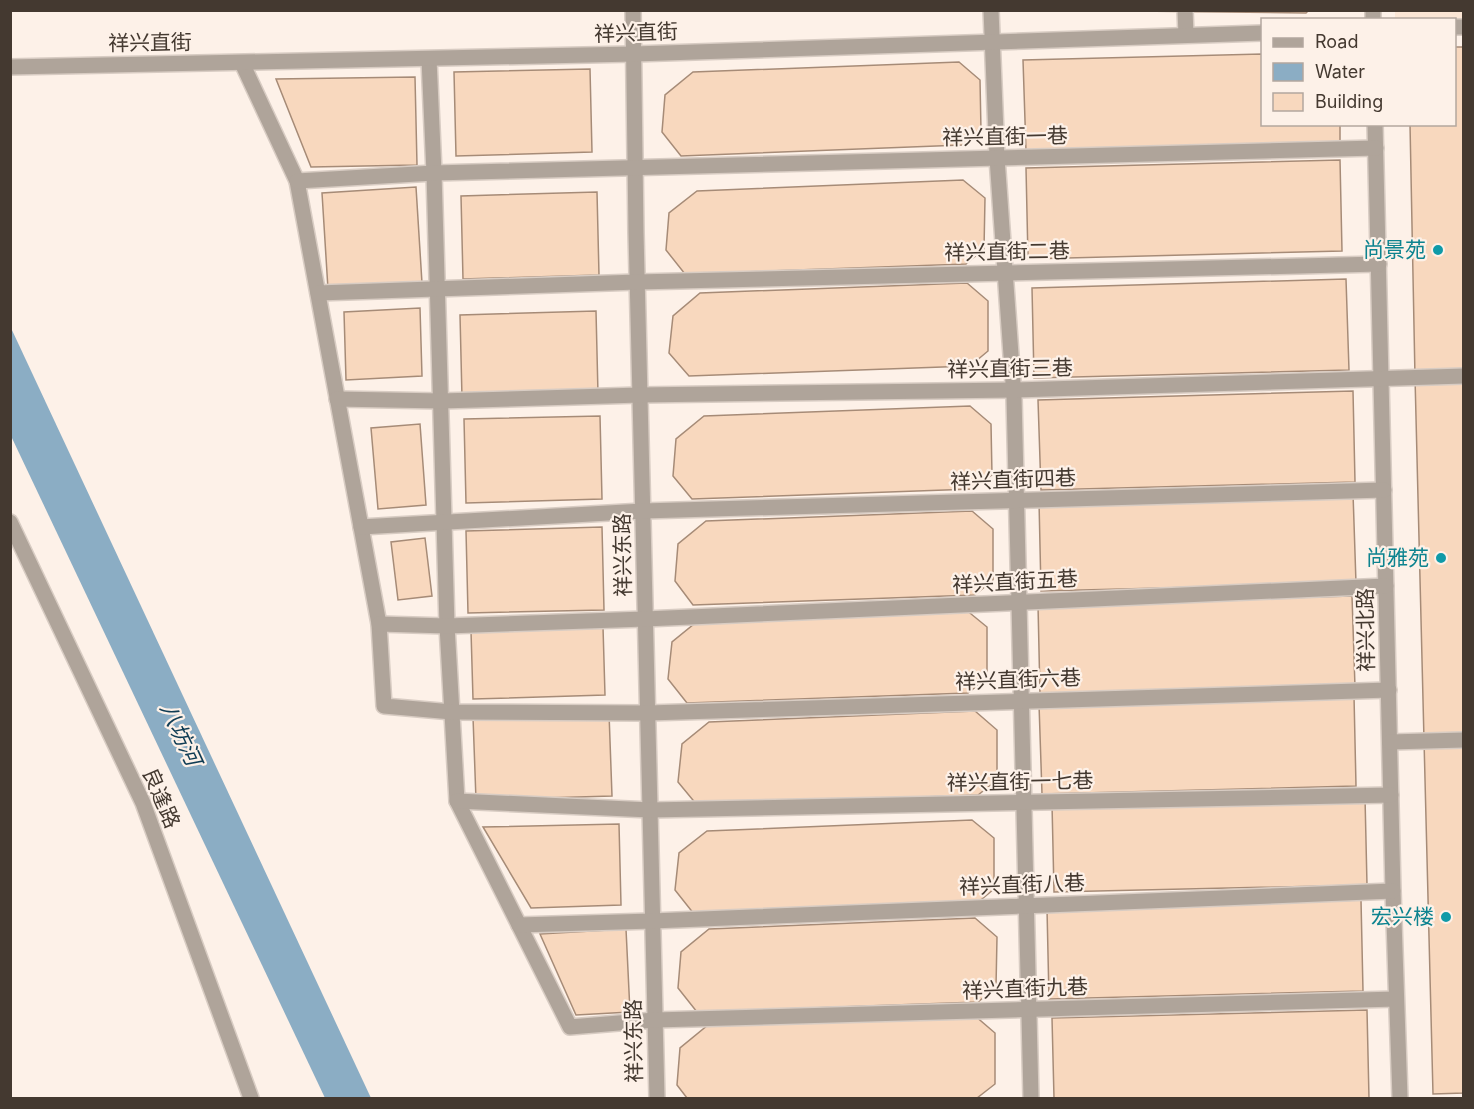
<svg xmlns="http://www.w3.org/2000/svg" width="1474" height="1109" viewBox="0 0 1474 1109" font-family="Inter,'Noto Sans SC',sans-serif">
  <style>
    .built { fill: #fbe6d5 }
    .water { fill: #8badc4 }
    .building { fill: #f8d8be; stroke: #a68b77; stroke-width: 1.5 }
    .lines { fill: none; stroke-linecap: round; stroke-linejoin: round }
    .minor-casing { stroke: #d8ccc3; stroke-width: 18 }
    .minor { stroke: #afa49a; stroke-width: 15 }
    .culture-dot { fill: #0f9aa8; stroke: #fdf1e8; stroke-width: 2 }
    .labels { text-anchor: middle; stroke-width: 4.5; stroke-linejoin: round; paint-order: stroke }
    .street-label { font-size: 21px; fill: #443930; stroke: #fdf1e8 }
    .culture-label { font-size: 21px; fill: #0d838f; stroke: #fdf1e8; text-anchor: end }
    .water-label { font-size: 22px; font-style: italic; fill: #0f3c54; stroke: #fdf1e8 }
  </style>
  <rect width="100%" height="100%" fill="#fdf1e8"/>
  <!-- built -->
  <polygon class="built" points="1395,11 1463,11 1463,28 1454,20 1395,19"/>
  <!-- water -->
  <polygon class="water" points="11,328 371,1098 325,1098 11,436"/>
  <!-- building -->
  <g class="building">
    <polygon points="1039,10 1309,10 1306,13"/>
    <polygon points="1454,47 1464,47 1464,376 1415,377 1410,124 1454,124"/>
    <polygon points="1262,54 1262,124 1340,124 1340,143 1026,151 1023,60"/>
    <polygon points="959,62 980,80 981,131 962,145 681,156 662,132 665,95 693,72"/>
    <polygon points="590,69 592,152 456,156 454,72"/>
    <polygon points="415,77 417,165 311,167 276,79"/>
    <polygon points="1340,160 1342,251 1028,259 1026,168"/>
    <polygon points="963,180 985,198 984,249 966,264 685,274 666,250 669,213 697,191"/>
    <polygon points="416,187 422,283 328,289 322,193"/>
    <polygon points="597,192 599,275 463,279 461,196"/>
    <polygon points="1346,279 1349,370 1034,378 1032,288"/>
    <polygon points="967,283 988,301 988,351 970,366 689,376 669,353 673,316 700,293"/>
    <polygon points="420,308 422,376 346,380 344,312"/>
    <polygon points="596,311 598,394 462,398 460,315"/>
    <polygon points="1464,376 1464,739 1424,740 1415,377"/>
    <polygon points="1353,391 1355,482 1041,490 1038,400"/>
    <polygon points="970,406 991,424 992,475 973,489 692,499 673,476 676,439 704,416"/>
    <polygon points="600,416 602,499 466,503 464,419"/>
    <polygon points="420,424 426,505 378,509 371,428"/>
    <polygon points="1353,493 1356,583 1041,591 1039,501"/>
    <polygon points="972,511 993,529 993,580 975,595 693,605 675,581 678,544 706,521"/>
    <polygon points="602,527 604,610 468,613 466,531"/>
    <polygon points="425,538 432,596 398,600 391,542"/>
    <polygon points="1352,596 1355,687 1040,695 1038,605"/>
    <polygon points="965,609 987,627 987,678 968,693 687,703 668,679 672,642 699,620"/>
    <polygon points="603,627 605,695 473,699 471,631"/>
    <polygon points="1354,696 1356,786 1042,794 1039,704"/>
    <polygon points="975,711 997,730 997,780 978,795 697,805 678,782 682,744 709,722"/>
    <polygon points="609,713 612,796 476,800 473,717"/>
    <polygon points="1464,739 1464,1093 1433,1094 1424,740"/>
    <polygon points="1365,797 1367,885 1054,892 1052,804"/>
    <polygon points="972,820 994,838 994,889 976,904 694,914 675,890 679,853 707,831"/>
    <polygon points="619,824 621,905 531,908 483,827"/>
    <polygon points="1361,900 1363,991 1049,999 1047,909"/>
    <polygon points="975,918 997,937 996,987 978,1002 697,1012 678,988 681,952 709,929"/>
    <polygon points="626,929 630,1012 576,1015 540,934"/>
    <polygon points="1367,1010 1369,1098 1054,1098 1052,1018"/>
    <polygon points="974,1015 995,1033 995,1084 977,1098 687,1098 677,1085 680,1048 708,1025"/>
  </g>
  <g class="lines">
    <defs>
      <g id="minor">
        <polyline points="633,10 636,233 657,1098"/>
        <polyline points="991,10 997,158 1014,397 1031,1098"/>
        <polyline points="1185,10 1186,35"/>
        <polyline points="1373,10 1373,20"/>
        <polyline points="1454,27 1464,27"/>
        <polyline points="429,59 434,173 447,626 457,801 570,1027 655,1020 1396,999"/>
        <polyline points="242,63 297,181 379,624 384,706 452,712 648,713 1389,690"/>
        <polyline points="10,67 634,54 1262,33"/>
        <polyline points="1375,124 1393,891 1400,1098"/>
        <polyline points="297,181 434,173 1376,148"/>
        <polyline points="318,293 637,282 1379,264"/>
        <polyline points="337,399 441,401 640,395 1014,390 1464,376"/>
        <polyline points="10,522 143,803 251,1098"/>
        <polyline points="361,527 643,511 1384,490"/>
        <polyline points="379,624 447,626 645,619 1386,586"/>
        <polyline points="1390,742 1464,740"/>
        <polyline points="457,801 650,810 1391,795"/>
        <polyline points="519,925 652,921 1393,891"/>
      </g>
    </defs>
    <!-- minor casing -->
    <use href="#minor" class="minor-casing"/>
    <!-- minor -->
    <use href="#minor" class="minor"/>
  </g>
  <!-- markers -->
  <g class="culture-dot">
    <circle cx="1438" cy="250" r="6"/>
    <circle cx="1441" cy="558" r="6"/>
    <circle cx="1446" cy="917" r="6"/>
  </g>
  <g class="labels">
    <!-- street labels -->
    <g class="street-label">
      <text transform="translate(636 33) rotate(-2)" y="7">祥兴直街</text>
      <text transform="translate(150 43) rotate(-1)" y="7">祥兴直街</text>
      <text transform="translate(1005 137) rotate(-1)" y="7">祥兴直街一巷</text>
      <text transform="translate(1007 252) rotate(-1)" y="7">祥兴直街二巷</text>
      <text transform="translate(1010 369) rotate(-1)" y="7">祥兴直街三巷</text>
      <text transform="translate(1013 480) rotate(-2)" y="7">祥兴直街四巷</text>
      <text transform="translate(623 555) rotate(-91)" y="7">祥兴东路</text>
      <text transform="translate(1015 582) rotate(-3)" y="7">祥兴直街五巷</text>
      <text transform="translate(1366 630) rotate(-91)" y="7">祥兴北路</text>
      <text transform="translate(1018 680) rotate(-2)" y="7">祥兴直街六巷</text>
      <text transform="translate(1020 782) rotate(-1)" y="7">祥兴直街一七巷</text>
      <text transform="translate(161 798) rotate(67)" y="7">良逢路</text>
      <text transform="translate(1022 885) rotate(-2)" y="7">祥兴直街八巷</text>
      <text transform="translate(1025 989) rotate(-2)" y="7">祥兴直街九巷</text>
      <text transform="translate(634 1041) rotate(-91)" y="7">祥兴东路</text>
    </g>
    <!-- culture labels -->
    <g class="culture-label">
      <text x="1426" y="257">尚景苑</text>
      <text x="1429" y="565">尚雅苑</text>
      <text x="1434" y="924">宏兴楼</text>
    </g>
    <!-- water labels -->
    <g class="water-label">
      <text transform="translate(181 734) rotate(65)" y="8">八坊河</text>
    </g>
  </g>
  <!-- border -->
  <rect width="1474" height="1109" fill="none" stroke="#443930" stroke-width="24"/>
  <!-- legend -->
  <rect x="1261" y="18" width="195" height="108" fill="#fdf1e8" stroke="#b3a79e" stroke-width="1.5"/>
  <rect x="1273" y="38" width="30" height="9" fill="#afa49a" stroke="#b3a79e" stroke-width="1.5"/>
  <text x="1315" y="48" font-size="18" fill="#443930">Road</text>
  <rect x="1273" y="63" width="30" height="18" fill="#8badc4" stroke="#b3a79e" stroke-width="1.5"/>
  <text x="1315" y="78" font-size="18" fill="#443930">Water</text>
  <rect x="1273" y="93" width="30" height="18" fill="#f8d8be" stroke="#b3a79e" stroke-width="1.5"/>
  <text x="1315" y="108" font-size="18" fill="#443930">Building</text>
</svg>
